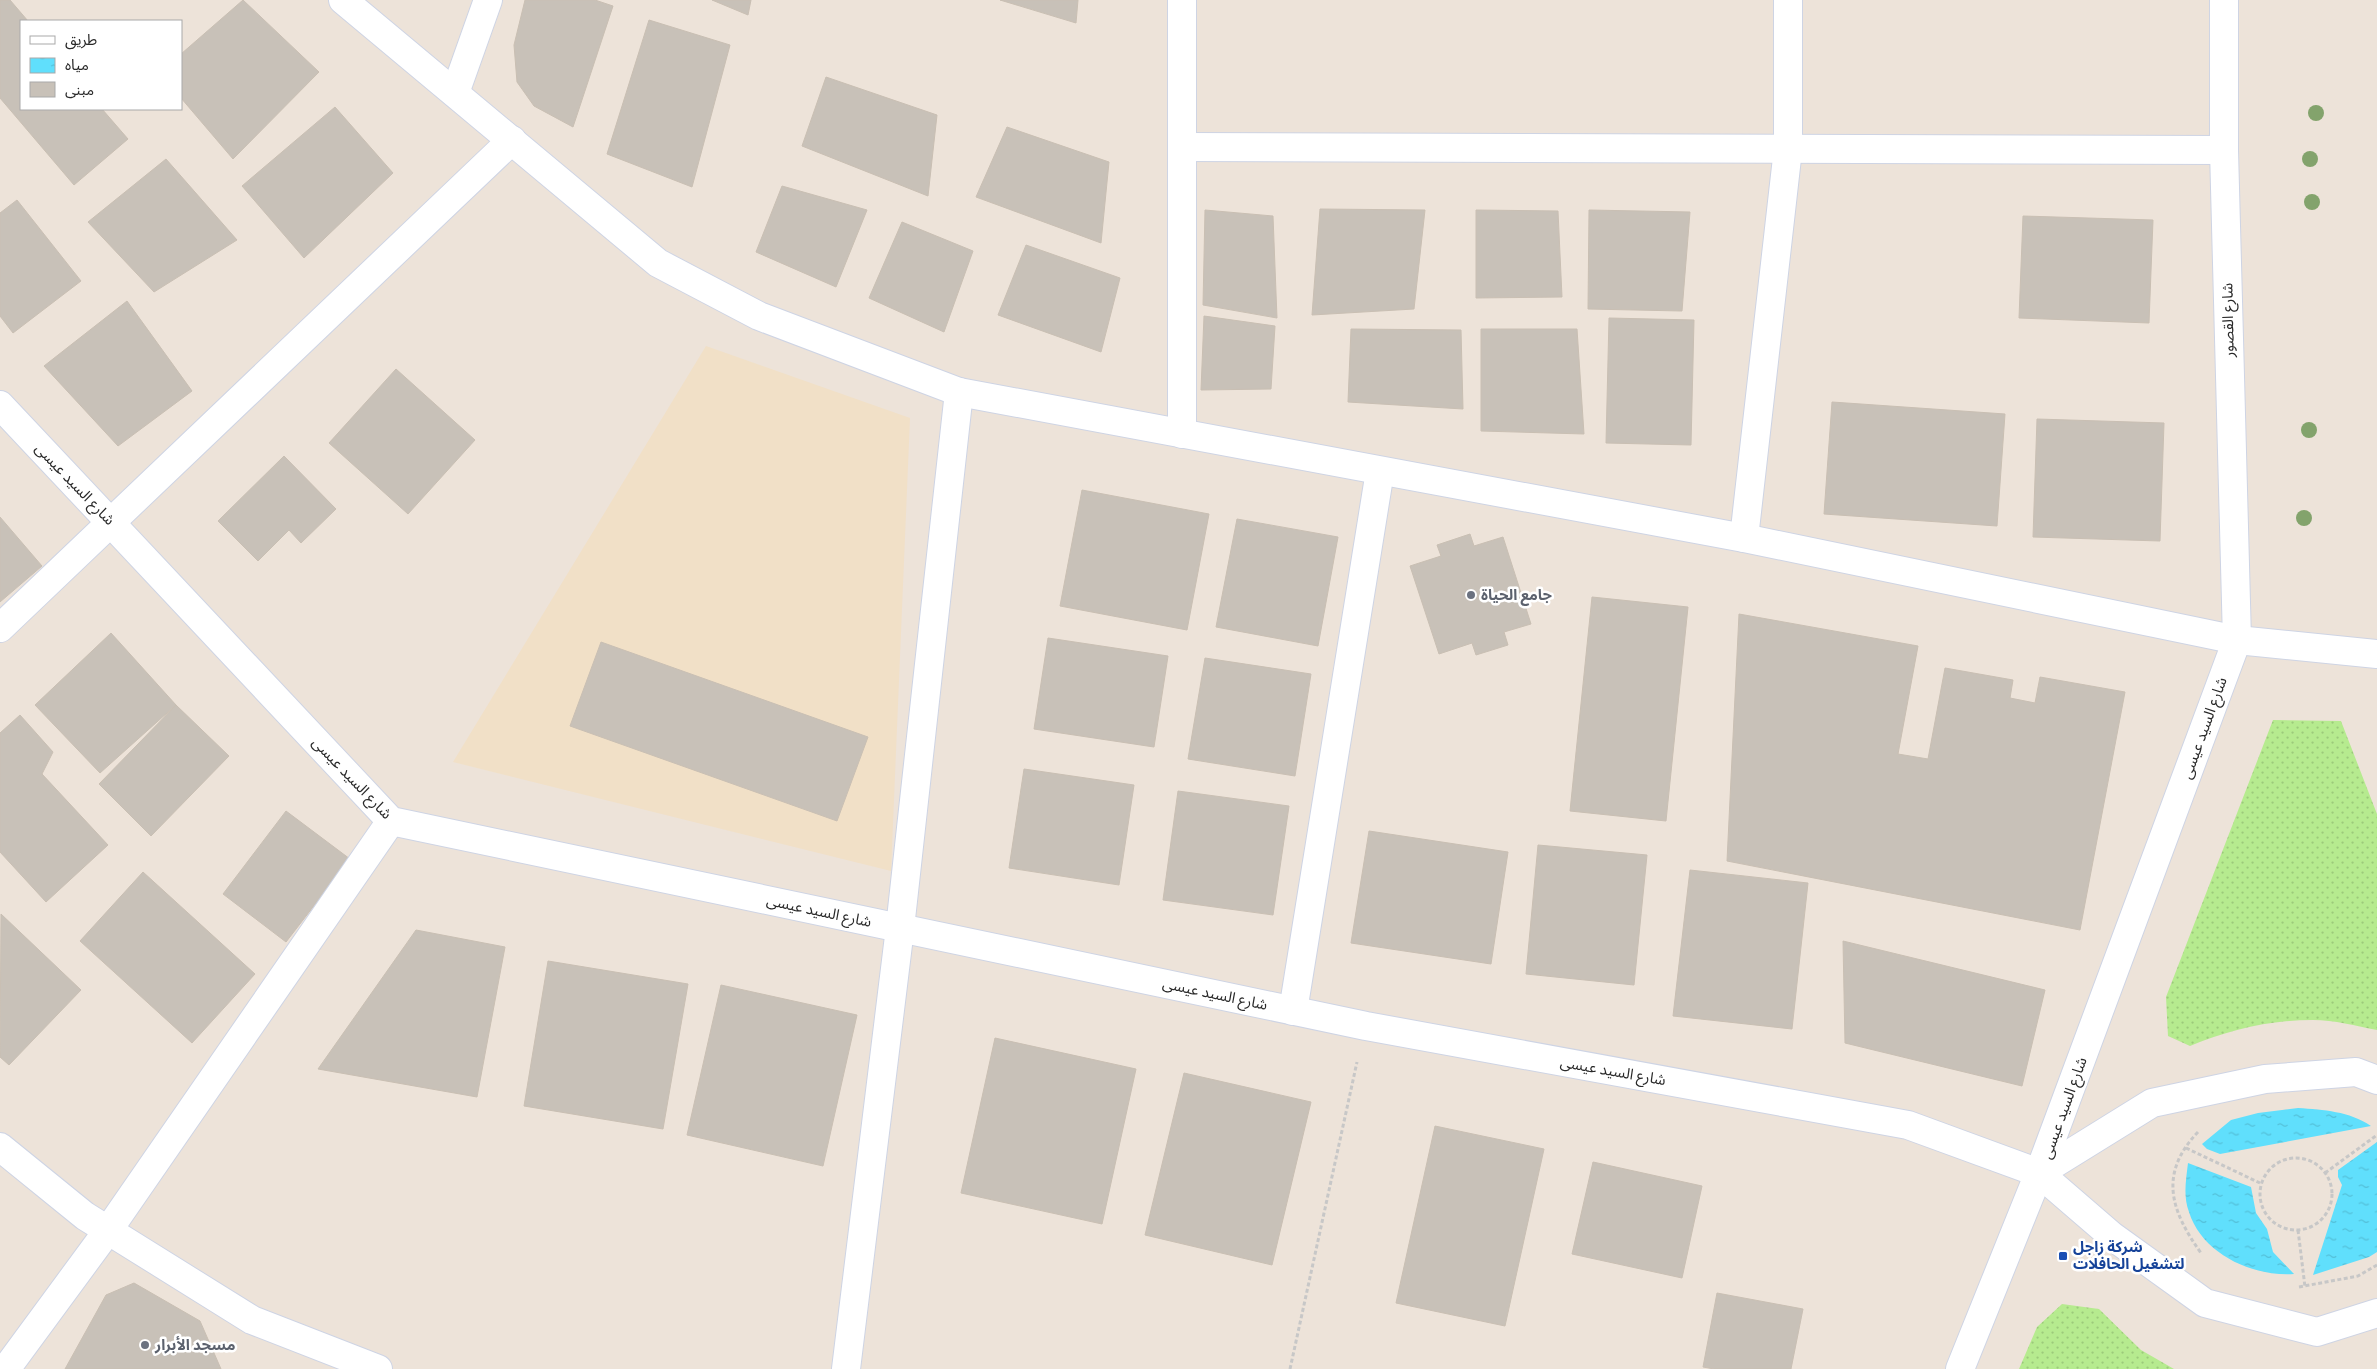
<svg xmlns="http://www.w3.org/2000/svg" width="2377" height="1369" viewBox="0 0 2377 1369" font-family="'Fira Sans Condensed','Noto Sans Arabic',sans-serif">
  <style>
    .education { fill: #f1e0c7 }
    .grass { fill: url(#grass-dots) }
    .water { fill: url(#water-ripples) }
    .building { fill: #c8c1b8; stroke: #c9bfb3 }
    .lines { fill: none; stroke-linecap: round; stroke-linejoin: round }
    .street-casing { stroke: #ced4e4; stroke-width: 30 }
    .secondary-casing { stroke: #ced4e4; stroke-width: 30 }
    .path { stroke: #c7c7c7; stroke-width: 3; stroke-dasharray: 4 2.5; stroke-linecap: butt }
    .street { stroke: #fff; stroke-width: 28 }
    .secondary { stroke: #fff; stroke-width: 28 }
    .tree { fill: #83a36c }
    .worship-dot { fill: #6b7280; stroke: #fff; stroke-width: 2 }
    .transit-dot { fill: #1a4fb4; stroke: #fff; stroke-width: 2 }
    .labels { text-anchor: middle; stroke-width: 5; stroke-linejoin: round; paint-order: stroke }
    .street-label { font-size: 15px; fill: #292929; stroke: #fff }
    .worship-label { font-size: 15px; font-weight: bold; fill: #5b616d; stroke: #fff; text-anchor: start }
    .transit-label { font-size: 15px; font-weight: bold; fill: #164399; stroke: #fff; text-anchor: start }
  </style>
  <defs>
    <pattern id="grass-dots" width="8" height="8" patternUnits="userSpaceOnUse" patternTransform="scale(1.25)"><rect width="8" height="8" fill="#b6eb8f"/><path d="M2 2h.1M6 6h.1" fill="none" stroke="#9cca7b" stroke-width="1.8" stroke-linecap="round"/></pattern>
    <pattern id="water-ripples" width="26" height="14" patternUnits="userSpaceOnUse" patternTransform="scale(1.25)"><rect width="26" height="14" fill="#60dffc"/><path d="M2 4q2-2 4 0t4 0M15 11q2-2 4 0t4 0" fill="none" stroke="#53bfd8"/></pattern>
  </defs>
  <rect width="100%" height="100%" fill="#ede3d9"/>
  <!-- education -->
  <polygon class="education" points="706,346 910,418 891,871 453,762"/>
  <!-- grass -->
  <g class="grass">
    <path d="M2273 720 2341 721 2377 814V1030C2356 1026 2334 1020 2313 1020 2270 1020 2229 1030 2190 1046L2168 1036 2166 997Z"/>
    <polygon points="2062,1304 2099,1309 2141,1350 2174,1369 2019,1369 2037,1327"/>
  </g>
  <!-- water -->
  <g class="water">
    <path d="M2298 1108C2324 1110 2349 1111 2371 1126L2220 1154 2207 1149 2202 1144 2231 1120 2258 1113Z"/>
    <polygon points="2377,1142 2377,1252 2369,1257 2313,1275 2342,1185 2338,1177 2338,1170"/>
    <path d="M2188 1163 2251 1187 2256 1213 2267 1229 2273 1252 2294 1274C2253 1277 2202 1254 2189 1212 2183 1196 2186 1180 2188 1163Z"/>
  </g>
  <!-- building -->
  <g class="building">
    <polygon points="0,0 10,0 28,21 21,21 21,109 102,109 128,139 74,185 0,98"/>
    <polygon points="243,0 319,72 233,159 181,98 181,54"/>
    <polygon points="525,0 595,0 613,6 573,127 534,106 517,82 514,45"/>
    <polygon points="712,0 751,0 748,15"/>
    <polygon points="1000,0 1078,0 1076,23"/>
    <polygon points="649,20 730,45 692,187 607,154"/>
    <polygon points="826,77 937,115 928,196 802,146"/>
    <polygon points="335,107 393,173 304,258 242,186"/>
    <polygon points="1007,127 1109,162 1101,243 976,197"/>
    <polygon points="166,159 237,240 154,292 88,222"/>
    <polygon points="782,186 867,210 836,287 756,252"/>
    <polygon points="17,200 81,281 13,333 0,316 0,213"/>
    <polygon points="1320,209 1425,210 1414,309 1312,315"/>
    <polygon points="1205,210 1273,216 1277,318 1203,305"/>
    <polygon points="1476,210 1558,211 1562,297 1476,298"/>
    <polygon points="1589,210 1690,212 1682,311 1588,309"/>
    <polygon points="2023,216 2153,220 2149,323 2019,318"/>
    <polygon points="902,222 973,251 944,332 869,298"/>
    <polygon points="1026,245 1120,278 1101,352 998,315"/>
    <polygon points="127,301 192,391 118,446 44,366"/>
    <polygon points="1204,316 1275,326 1271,389 1201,390"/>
    <polygon points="1609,318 1694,320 1691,445 1606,443"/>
    <polygon points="1351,329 1461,330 1463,409 1348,402"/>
    <polygon points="1481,329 1577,329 1584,434 1481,431"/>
    <polygon points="396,369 475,440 408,514 329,443"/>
    <polygon points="1832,402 2005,414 1997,526 1824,514"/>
    <polygon points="2037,419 2164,423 2160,541 2033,537"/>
    <polygon points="284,456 336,509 301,543 289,530 258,561 218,521"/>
    <polygon points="1082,490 1209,514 1187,630 1060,606"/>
    <polygon points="0,517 42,566 0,602"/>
    <polygon points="1237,519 1338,537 1318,646 1216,627"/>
    <polygon points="1470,534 1474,546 1503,537 1531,624 1504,632 1508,645 1476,655 1472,643 1439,654 1410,566 1441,556 1437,545"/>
    <polygon points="1592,597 1688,607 1666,821 1570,811"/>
    <polygon points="1739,614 1918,646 1898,754 1928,759 1945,668 2013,680 2010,698 2035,703 2040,677 2125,692 2080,930 1727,861"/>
    <polygon points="111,633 176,705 100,773 35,705"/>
    <polygon points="1048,638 1168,656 1154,747 1034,729"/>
    <polygon points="601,642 868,737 837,821 570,726"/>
    <polygon points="1205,658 1311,674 1295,776 1188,759"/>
    <polygon points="176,705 229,756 151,836 99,784"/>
    <polygon points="20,715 53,752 42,774 108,845 46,902 0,852 0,733"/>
    <polygon points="1024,769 1134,785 1119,885 1009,868"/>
    <polygon points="1178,791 1289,806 1273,915 1163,900"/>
    <polygon points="286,811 350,859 286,942 223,894"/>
    <polygon points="1369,831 1508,852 1491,964 1351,943"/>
    <polygon points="1538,845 1647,855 1634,985 1526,974"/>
    <polygon points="1690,870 1808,883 1792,1029 1673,1016"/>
    <polygon points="143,872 255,974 192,1043 80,941"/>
    <polygon points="1,914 81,990 9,1065 0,1057"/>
    <polygon points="416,930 505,947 477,1097 318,1069"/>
    <polygon points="1843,941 2045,990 2022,1086 1845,1043"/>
    <polygon points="548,961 688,984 663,1129 524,1106"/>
    <polygon points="721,985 857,1015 823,1166 687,1135"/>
    <polygon points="995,1038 1136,1069 1102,1224 961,1193"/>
    <polygon points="1184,1073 1311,1102 1272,1265 1145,1235"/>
    <polygon points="1435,1126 1544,1149 1505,1326 1396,1303"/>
    <polygon points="1593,1162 1702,1186 1682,1278 1572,1254"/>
    <polygon points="134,1283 200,1321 221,1369 65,1369 106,1295"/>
    <polygon points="1717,1293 1803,1309 1791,1369 1714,1369 1703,1367"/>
  </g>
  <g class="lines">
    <defs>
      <g id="street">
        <polyline points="343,0 658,263 759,316 959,392 1744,538 2237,640 2377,654"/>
        <polyline points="455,93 488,0"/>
        <polyline points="1182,147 2224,150"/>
        <polyline points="1182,434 1182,0"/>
        <polyline points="1744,538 1788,149 1788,0"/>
        <polyline points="0,628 512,140"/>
        <polyline points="1293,1011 1380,471"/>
        <polyline points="0,1147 85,1216 252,1320 378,1369"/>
        <polyline points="6,1369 109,1229 391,821"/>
        <polyline points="846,1369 900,928 959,392"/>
      </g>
      <g id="secondary">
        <polyline points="0,405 391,821 1366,1026 1908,1125 2039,1173"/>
        <polyline points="2377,1080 2356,1072 2265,1079 2152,1103 2039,1173 2112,1236 2205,1303 2317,1332 2377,1313"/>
        <polyline points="1960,1369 2039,1173 2237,640 2224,150 2224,0"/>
      </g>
    </defs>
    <!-- street casing -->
    <use href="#street" class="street-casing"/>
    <!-- secondary casing -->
    <use href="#secondary" class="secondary-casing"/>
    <!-- path -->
    <g class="path">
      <path d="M2198 1132C2158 1174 2171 1211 2201 1253"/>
      <polyline points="2186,1148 2260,1183"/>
      <circle cx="2296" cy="1194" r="36"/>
      <polyline points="2325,1173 2377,1135"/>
      <polyline points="2298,1230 2305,1287"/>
      <polyline points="2299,1287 2358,1276 2377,1265"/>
      <polyline points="1290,1369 1357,1062"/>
    </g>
    <!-- street -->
    <use href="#street" class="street"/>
    <!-- secondary -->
    <use href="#secondary" class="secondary"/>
  </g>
  <!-- trees -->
  <g class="tree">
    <circle cx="2316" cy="113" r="8"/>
    <circle cx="2310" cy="159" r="8"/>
    <circle cx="2312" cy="202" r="8"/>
    <circle cx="2309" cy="430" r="8"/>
    <circle cx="2304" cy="518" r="8"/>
  </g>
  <!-- markers -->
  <g class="worship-dot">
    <circle cx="1471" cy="595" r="5"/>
    <circle cx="145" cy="1345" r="5"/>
  </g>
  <rect class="transit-dot" x="2058" y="1251" width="10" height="10" rx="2.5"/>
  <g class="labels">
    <!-- street labels -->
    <g class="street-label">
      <text transform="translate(2228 320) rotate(-91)" y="5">شارع القصور</text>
      <text transform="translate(75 484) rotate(46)" y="5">شارع السيد عيسى</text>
      <text transform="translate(2204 728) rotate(-70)" y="5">شارع السيد عيسى</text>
      <text transform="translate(352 778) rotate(46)" y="5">شارع السيد عيسى</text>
      <text transform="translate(819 911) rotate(12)" y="5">شارع السيد عيسى</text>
      <text transform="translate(1215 994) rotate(12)" y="5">شارع السيد عيسى</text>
      <text transform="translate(1613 1071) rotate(10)" y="5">شارع السيد عيسى</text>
      <text transform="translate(2064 1108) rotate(-70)" y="5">شارع السيد عيسى</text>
    </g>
    <!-- worship labels -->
    <g class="worship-label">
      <text x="1481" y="600">جامع الحياة</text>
      <text x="155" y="1350">مسجد الأبرار</text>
    </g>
    <!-- transit labels -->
    <g class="transit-label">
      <text x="2073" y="1252">شركة زاجل<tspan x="2073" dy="17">لتشغيل الحافلات</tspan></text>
    </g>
  </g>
  <!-- legend -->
  <rect x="20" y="20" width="162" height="90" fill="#ffffff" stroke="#a9a9a9"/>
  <rect x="30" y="36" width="25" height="8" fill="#ffffff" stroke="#a9a9a9"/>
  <text x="65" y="45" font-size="15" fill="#292929">طريق</text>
  <rect x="30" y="58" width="25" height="15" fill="url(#water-ripples)" stroke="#a9a9a9"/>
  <text x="65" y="70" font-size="15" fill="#292929">مياه</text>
  <rect x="30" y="82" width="25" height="15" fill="#c8c1b8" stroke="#a9a9a9"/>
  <text x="65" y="95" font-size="15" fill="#292929">مبنى</text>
</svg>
